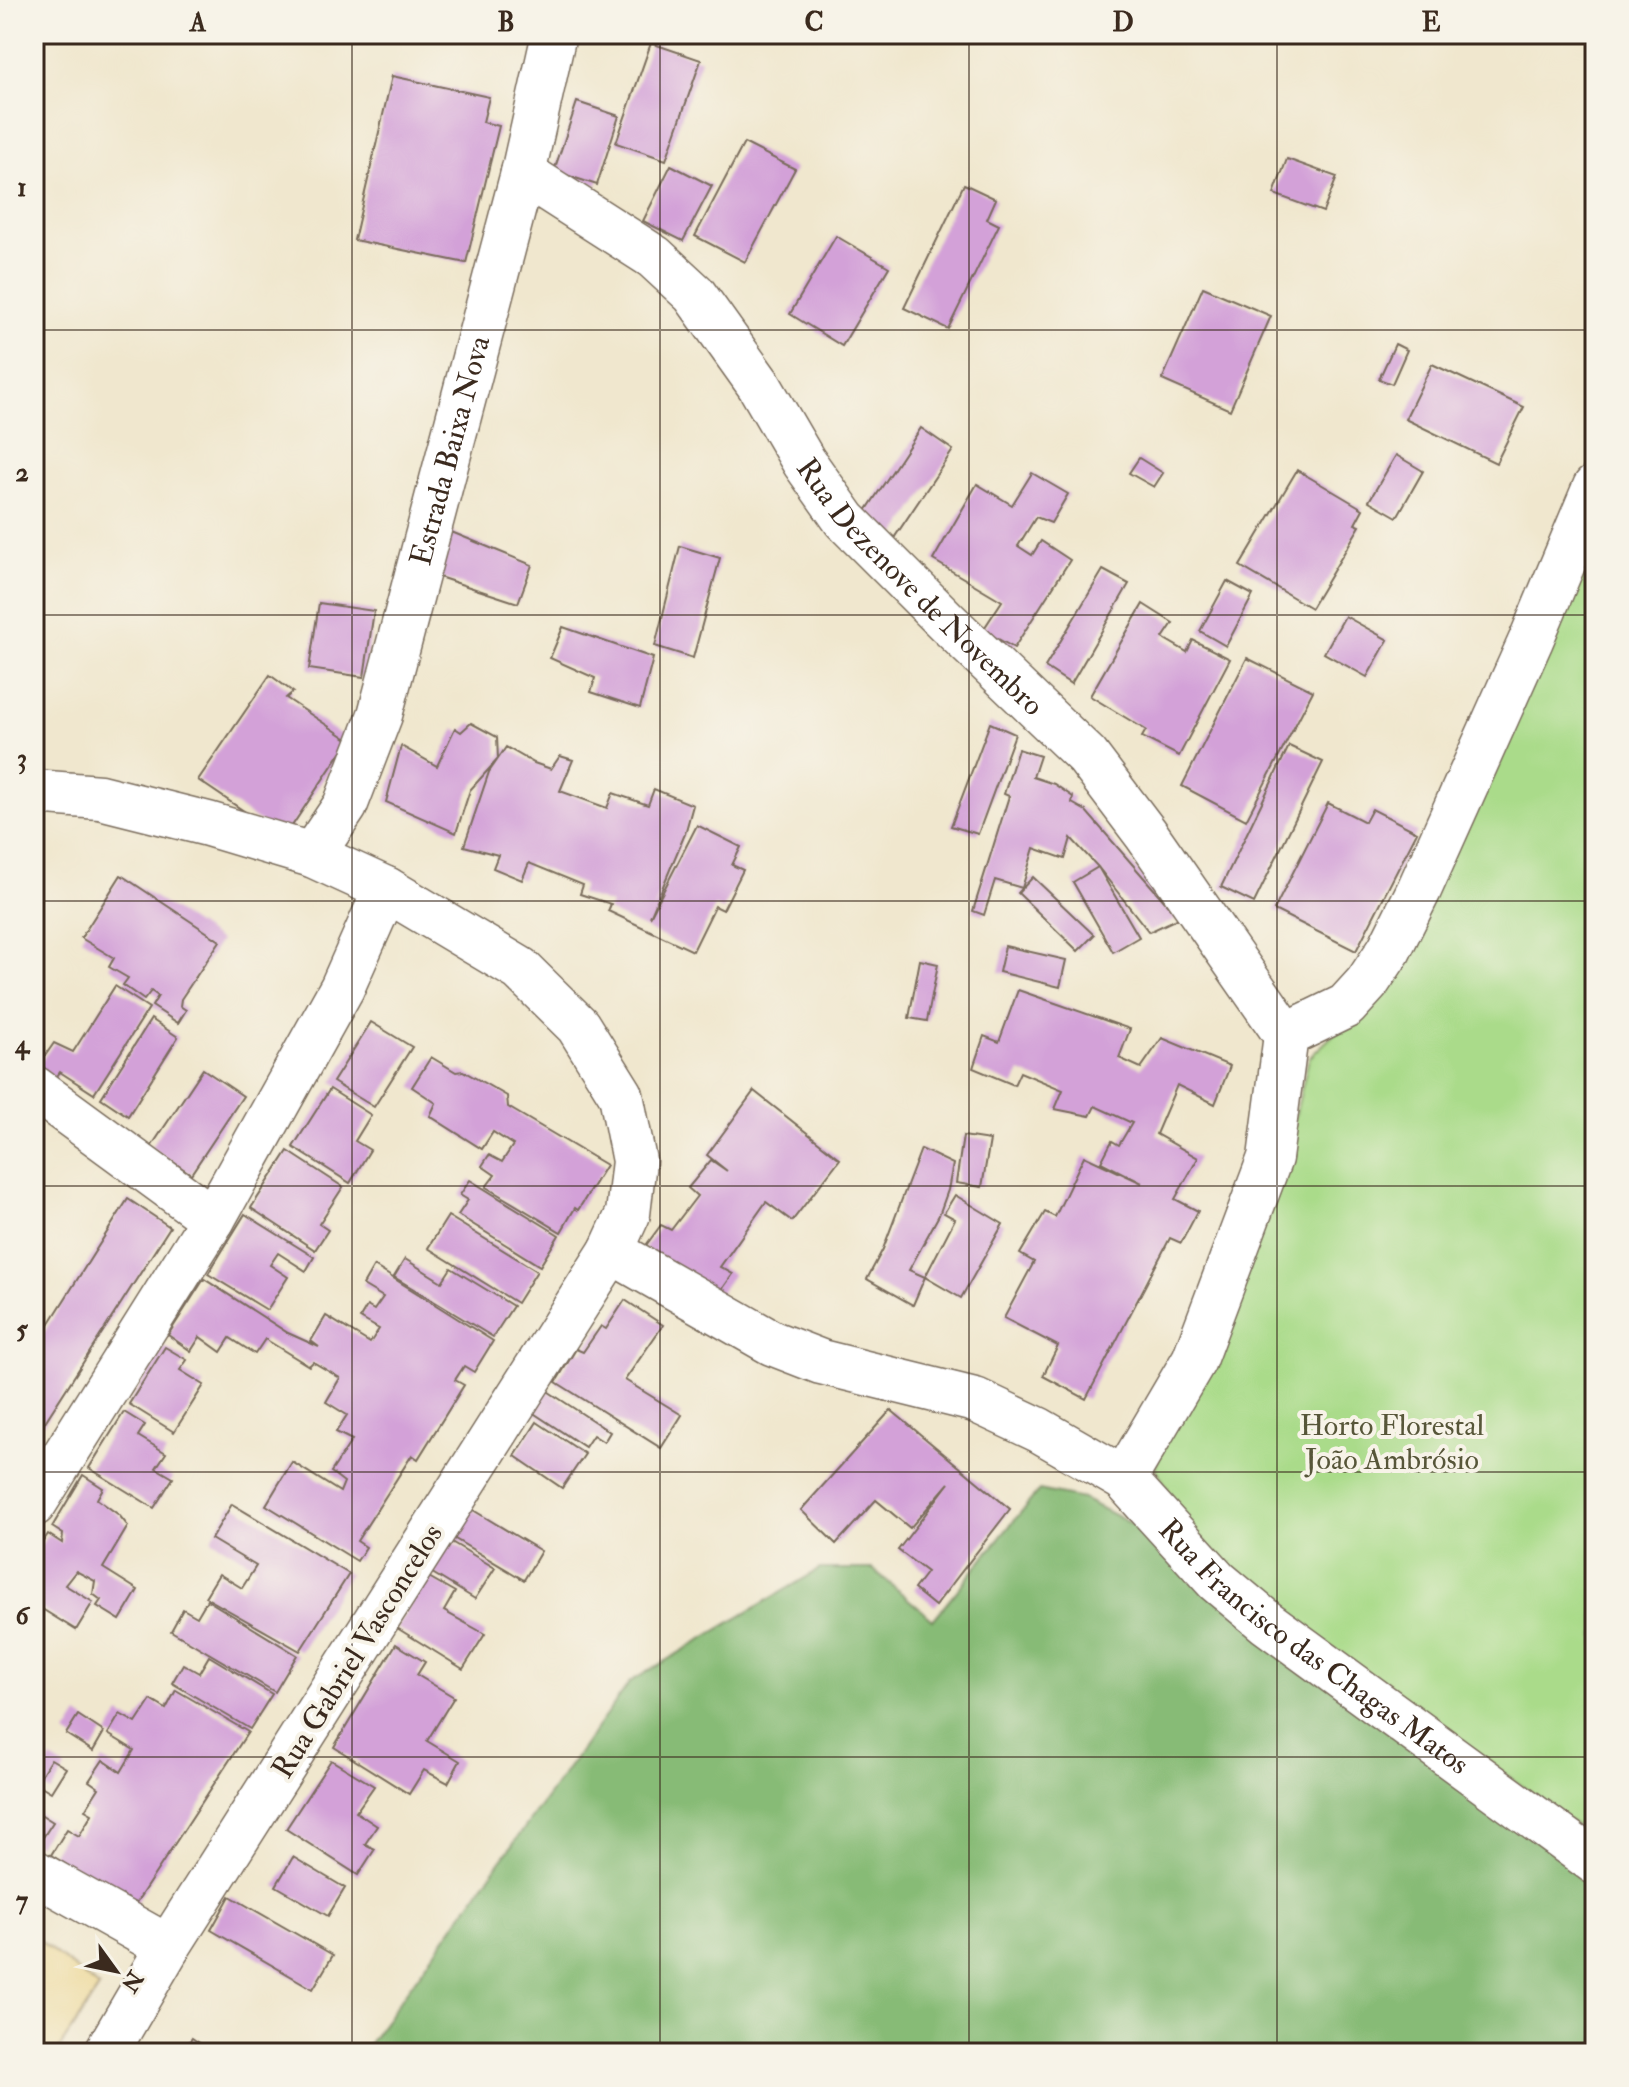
<svg xmlns="http://www.w3.org/2000/svg" width="1629" height="2087" viewBox="0 0 1629 2087" font-family="'IM FELL Double Pica',serif">
  <style>
    .green { fill: #aadb8a; stroke: #728254; stroke-width: 2 }
    .forest { fill: #87bb76; stroke: #61724a; stroke-width: 2 }
    .sand { fill: #eeda9e; stroke: #94825e; stroke-width: 2 }
    .building { fill: #d3a1d8 }
    .lines { fill: none; stroke-linecap: round; stroke-linejoin: round }
    .minor-casing { stroke: #7a6c5c; stroke-width: 47 }
    .minor { stroke: #fff; stroke-width: 44 }
    .grid { fill: none; stroke: #3b2a1e; stroke-width: 2; stroke-opacity: 0.55 }
    .labels { text-anchor: middle; stroke-width: 8; stroke-linejoin: round; paint-order: stroke }
    .street-label { font-size: 30px; fill: #3b2a1e; stroke: #f7f3e8 }
    .park-label { font-size: 30px; fill: #575639; stroke: #f7f3e8 }
    .neatline { fill: none; stroke: #3b2a1e; stroke-width: 3 }
    .grid-label { font-size: 26px; text-anchor: middle; font-weight: bold; fill: #3b2a1e }
  </style>
  <rect width="100%" height="100%" fill="#f7f3e8"/>
  <filter id="ink" filterUnits="userSpaceOnUse"><feTurbulence type="fractalNoise" baseFrequency=".0125" numOctaves="2"/><feDisplacementMap in="SourceGraphic" scale="16" xChannelSelector="R" yChannelSelector="G"/><feConvolveMatrix kernelMatrix="1 2 1 2 8 2 1 2 1" color-interpolation-filters="sRGB"/></filter>
  <filter id="wash" filterUnits="userSpaceOnUse"><feTurbulence type="fractalNoise" baseFrequency=".006" numOctaves="4" result="noise"/><feDisplacementMap in="SourceGraphic" scale="32" xChannelSelector="R" yChannelSelector="G"/><feGaussianBlur stdDeviation="1.8" result="paint"/><feColorMatrix in="noise" values="0 0 0 0 0 0 0 0 0 0 0 0 0 0 0 0 0 1.4 0 .05"/><feComposite in="paint" operator="in"/></filter>
  <g filter="url(#wash)">
    <rect width="100%" height="100%" fill="#f0e7ce"/>
    <!-- green -->
    <polygon class="green" points="1595,535 1595,1839 1246,1586 1187,1524 1155,1467 1282,1171 1309,1058 1382,988"/>
    <!-- forest -->
    <polygon class="forest" points="1039,1490 1083,1499 1146,1531 1595,1881 1595,2053 362,2053 630,1682 820,1569 873,1569 933,1620"/>
    <!-- sand -->
    <polygon class="sand" points="34,1936 99,1988 56,2053 34,2053"/>
    <g id="blocks">
      <!-- building -->
      <g class="building">
        <polygon points="651,43 701,60 666,160 616,143"/>
        <polygon points="392,76 489,97 483,122 499,126 466,263 354,240"/>
        <polygon points="577,102 619,116 597,185 554,171"/>
        <polygon points="744,143 795,169 745,262 695,236"/>
        <polygon points="1287,159 1337,177 1323,212 1274,194"/>
        <polygon points="671,165 712,186 683,241 643,221"/>
        <polygon points="964,184 996,199 987,219 999,225 948,329 904,308"/>
        <polygon points="836,236 889,267 842,346 790,314"/>
        <polygon points="1203,287 1271,316 1230,410 1162,380"/>
        <polygon points="1395,344 1407,350 1392,384 1379,379"/>
        <polygon points="1432,364 1524,407 1496,463 1405,419"/>
        <polygon points="921,428 953,450 894,538 862,517"/>
        <polygon points="1396,455 1423,471 1397,517 1369,501"/>
        <polygon points="1139,458 1163,473 1154,487 1129,473"/>
        <polygon points="1297,470 1363,509 1355,524 1360,526 1311,608 1240,566"/>
        <polygon points="1032,473 1068,494 1051,523 1036,517 1018,546 1032,555 1041,541 1070,560 1014,648 983,630 1002,601 933,560 977,484 1012,505"/>
        <polygon points="449,531 532,565 518,603 436,576"/>
        <polygon points="680,546 720,558 693,658 655,646"/>
        <polygon points="1103,570 1129,584 1071,684 1045,667"/>
        <polygon points="1227,581 1253,595 1226,646 1200,631"/>
        <polygon points="319,603 374,611 364,677 309,669"/>
        <polygon points="1143,604 1173,623 1163,638 1187,652 1193,640 1230,659 1179,756 1142,737 1146,730 1090,696"/>
        <polygon points="1345,616 1388,640 1367,677 1324,653"/>
        <polygon points="563,627 653,658 640,708 591,692 595,678 550,658"/>
        <polygon points="1247,658 1313,691 1246,820 1182,786"/>
        <polygon points="270,675 293,692 286,698 349,740 284,838 198,780"/>
        <polygon points="471,723 497,737 498,759 506,747 534,763 551,769 560,756 573,760 560,791 607,808 613,793 648,805 654,789 693,805 685,834 650,917 697,825 741,847 732,865 743,870 723,910 715,906 693,951 608,911 611,904 580,894 583,885 529,863 522,880 493,868 498,855 464,846 489,772 498,759 470,790 456,833 386,802 401,746 437,766 455,728 461,732"/>
        <polygon points="990,723 1015,734 978,834 951,826"/>
        <polygon points="1289,746 1323,762 1254,903 1221,887"/>
        <polygon points="1018,749 1040,756 1033,777 1054,784 1073,797 1072,803 1086,811 1179,918 1149,932 1098,867 1139,937 1113,952 1073,882 1098,867 1071,838 1065,859 1034,848 1022,888 995,880 984,915 973,911 1009,796 1004,794"/>
        <polygon points="1328,803 1365,822 1372,809 1417,832 1356,951 1274,910"/>
        <polygon points="121,875 220,941 181,999 180,1006 186,1010 178,1023 152,1006 158,996 151,991 144,1000 123,985 128,978 109,967 114,958 81,938"/>
        <polygon points="1033,877 1094,935 1078,951 1018,893"/>
        <polygon points="1005,946 1066,960 1060,987 999,972"/>
        <polygon points="920,960 938,964 927,1021 909,1018"/>
        <polygon points="115,986 149,1008 94,1094 60,1072 55,1079 38,1066 54,1043 73,1052"/>
        <polygon points="1018,990 1130,1029 1119,1058 1141,1068 1162,1038 1230,1066 1215,1104 1177,1085 1156,1134 1198,1158 1175,1199 1198,1211 1181,1243 1170,1238 1086,1399 1043,1376 1058,1346 1004,1318 1034,1262 1020,1254 1045,1212 1055,1217 1084,1156 1142,1183 1101,1162 1112,1141 1119,1145 1132,1123 1095,1106 1090,1116 1055,1109 1063,1090 1020,1072 1014,1085 973,1068 984,1036 999,1042"/>
        <polygon points="151,1019 178,1037 128,1116 101,1098"/>
        <polygon points="371,1022 412,1047 374,1107 333,1082"/>
        <polygon points="431,1057 456,1072 463,1071 507,1096 508,1107 606,1165 578,1210 575,1208 561,1232 486,1187 495,1175 482,1166 489,1155 502,1162 513,1145 493,1132 482,1149 430,1116 436,1103 412,1087"/>
        <polygon points="203,1069 243,1096 191,1174 151,1147"/>
        <polygon points="330,1089 371,1115 355,1141 370,1150 350,1183 293,1147"/>
        <polygon points="754,1091 840,1159 792,1221 766,1202 720,1267 733,1274 716,1298 644,1248 661,1225 671,1230 697,1196 688,1188 711,1160 727,1171 707,1155"/>
        <polygon points="963,1136 990,1140 982,1187 956,1183"/>
        <polygon points="921,1149 953,1164 948,1190 939,1215 909,1270 925,1277 913,1305 867,1279 883,1249"/>
        <polygon points="288,1151 343,1187 319,1224 328,1230 315,1250 251,1208"/>
        <polygon points="470,1180 559,1235 540,1266 458,1215 468,1200 460,1195"/>
        <polygon points="955,1195 1003,1224 961,1298 925,1277 955,1219 944,1213"/>
        <polygon points="128,1199 170,1227 34,1439 34,1348"/>
        <polygon points="245,1214 314,1257 306,1271 278,1253 270,1265 288,1277 267,1310 208,1274"/>
        <polygon points="448,1216 537,1271 517,1303 428,1248"/>
        <polygon points="405,1259 442,1282 451,1268 513,1306 493,1337 394,1277"/>
        <polygon points="374,1266 493,1341 474,1372 464,1366 455,1380 464,1385 418,1459 412,1455 357,1541 366,1547 357,1561 266,1505 292,1462 340,1492 344,1482 331,1472 352,1440 336,1432 347,1415 326,1402 340,1378 313,1362 309,1366 265,1339 255,1354 230,1338 221,1352 200,1337 191,1351 168,1335 204,1279 288,1333 319,1347 311,1341 326,1316 370,1343 379,1329 360,1318 367,1306 374,1310 383,1297 363,1285"/>
        <polygon points="625,1300 663,1325 625,1380 682,1415 661,1448 556,1382 576,1349 583,1352 601,1326 606,1329"/>
        <polygon points="165,1347 187,1360 180,1370 204,1385 174,1432 129,1404"/>
        <polygon points="546,1390 610,1432 604,1442 593,1435 585,1447 532,1412"/>
        <polygon points="891,1410 1010,1509 935,1606 914,1589 927,1572 898,1550 949,1483 910,1528 876,1500 836,1544 801,1510"/>
        <polygon points="124,1412 145,1425 138,1436 166,1453 156,1468 173,1478 154,1508 89,1468"/>
        <polygon points="537,1422 585,1454 562,1488 515,1456"/>
        <polygon points="83,1475 103,1488 97,1499 119,1515 128,1526 103,1568 138,1590 120,1620 97,1606 101,1600 93,1594 95,1581 76,1571 65,1585 93,1602 76,1630 34,1604 34,1577 39,1569 34,1566 34,1555 48,1534 62,1543 63,1534 52,1527"/>
        <polygon points="232,1504 349,1574 300,1651 205,1597 219,1574 242,1588 256,1566 211,1539"/>
        <polygon points="468,1507 541,1551 524,1580 450,1536"/>
        <polygon points="448,1540 495,1568 475,1599 429,1571"/>
        <polygon points="427,1576 455,1592 444,1611 485,1634 463,1669 397,1628"/>
        <polygon points="207,1600 297,1655 275,1692 171,1631 183,1609 197,1617"/>
        <polygon points="396,1644 425,1662 417,1675 454,1697 427,1741 460,1761 448,1783 424,1770 409,1794 334,1747"/>
        <polygon points="209,1656 272,1694 250,1729 172,1683 183,1664 199,1673"/>
        <polygon points="176,1690 248,1732 134,1906 51,1855 67,1829 79,1836 92,1814 85,1810 99,1788 89,1781 103,1760 121,1772 134,1750 108,1734 120,1714 136,1723 151,1700 166,1709"/>
        <polygon points="78,1715 104,1732 93,1751 66,1734"/>
        <polygon points="51,1759 66,1768 51,1792 36,1783"/>
        <polygon points="331,1760 374,1786 356,1812 377,1826 365,1844 375,1849 358,1875 286,1829"/>
        <polygon points="34,1810 53,1822 38,1845 34,1843"/>
        <polygon points="293,1857 345,1888 328,1916 276,1886"/>
        <polygon points="230,1896 333,1955 313,1989 211,1930"/>
        <polygon points="192,2038 214,2053 182,2053"/>
      </g>
    </g>
  </g>
  <g filter="url(#ink)">
    <use href="#blocks" fill-opacity="0" stroke="#7a6c5c" stroke-width="2"/>
    <g class="lines">
      <defs>
        <g id="minor">
          <path id="s1" d="M523 173 654 257 694 294 759 385 804 462 845 520 947 622 1087 756 1146 834 1286 1035"/>
          <polyline points="34,792 100,797 208,824 312,855 386,889 520,969 578,1026 621,1095 634,1161 628,1214 611,1251 168,1947 106,2053"/>
          <path id="s2" d="M312 855 345 806 380 715 523 173 554 34"/>
          <polyline points="34,1088 213,1219"/>
          <path id="s3" d="M611 1251 772 1343 821 1362 975 1400 1039 1430 1124 1479 1217 1581 1266 1622 1595 1862"/>
          <polyline points="1124,1479 1194,1360 1270,1158 1286,1035 1346,1006 1367,983 1389,950 1419,890 1531,640 1595,487"/>
          <polyline points="34,1504 213,1219 342,988 386,889"/>
          <polyline points="34,1872 168,1947"/>
        </g>
      </defs>
      <!-- minor casing -->
      <use href="#minor" class="minor-casing"/>
      <!-- minor -->
      <use href="#minor" class="minor"/>
    </g>
  </g>
  <!-- grid -->
  <path class="grid" d="M352 34V2053M660 34V2053M969 34V2053M1277 34V2053M34 330H1595M34 615H1595M34 901H1595M34 1186H1595M34 1472H1595M34 1757H1595"/>
  <g class="labels">
    <!-- street labels -->
    <g class="street-label">
      <text dy="10" stroke="none"><textPath href="#s2" startOffset="430">Estrada Baixa Nova</textPath></text>
      <text dy="10" stroke="none"><textPath href="#s1" startOffset="582">Rua Dezenove de Novembro</textPath></text>
      <text dy="10" stroke="none"><textPath href="#s3" startOffset="820">Rua Francisco das Chagas Matos</textPath></text>
      <text transform="translate(357 1651) rotate(-58)" y="10">Rua Gabriel Vasconcelos</text>
    </g>
    <!-- park labels -->
    <g class="park-label">
      <text x="1392" y="1435">Horto Florestal<tspan x="1392" dy="34">João Ambrósio</tspan></text>
    </g>
  </g>
  <!-- margin -->
  <rect width="1629" height="2087" fill="none" stroke="#f7f3e8" stroke-width="88"/>
  <!-- north arrow -->
  <g transform="translate(116 1971) rotate(123)" stroke="#f7f3e8" stroke-width="6" paint-order="stroke">
  <path d="M0-6L14 30L0 20L-14 30Z" fill="#3b2a1e"/>
  <text y="-12" font-size="22" font-weight="bold" text-anchor="middle" fill="#3b2a1e">N</text>
  </g>
  <rect x="44" y="44" width="1541" height="1999" class="neatline"/>
  <g class="grid-label">
    <text x="198" y="31">A</text>
    <text x="506" y="31">B</text>
    <text x="814" y="31">C</text>
    <text x="1123" y="31">D</text>
    <text x="1431" y="31">E</text>
    <text x="22" y="196">1</text>
    <text x="22" y="481">2</text>
    <text x="22" y="767">3</text>
    <text x="22" y="1053">4</text>
    <text x="22" y="1338">5</text>
    <text x="22" y="1624">6</text>
    <text x="22" y="1909">7</text>
  </g>
</svg>
